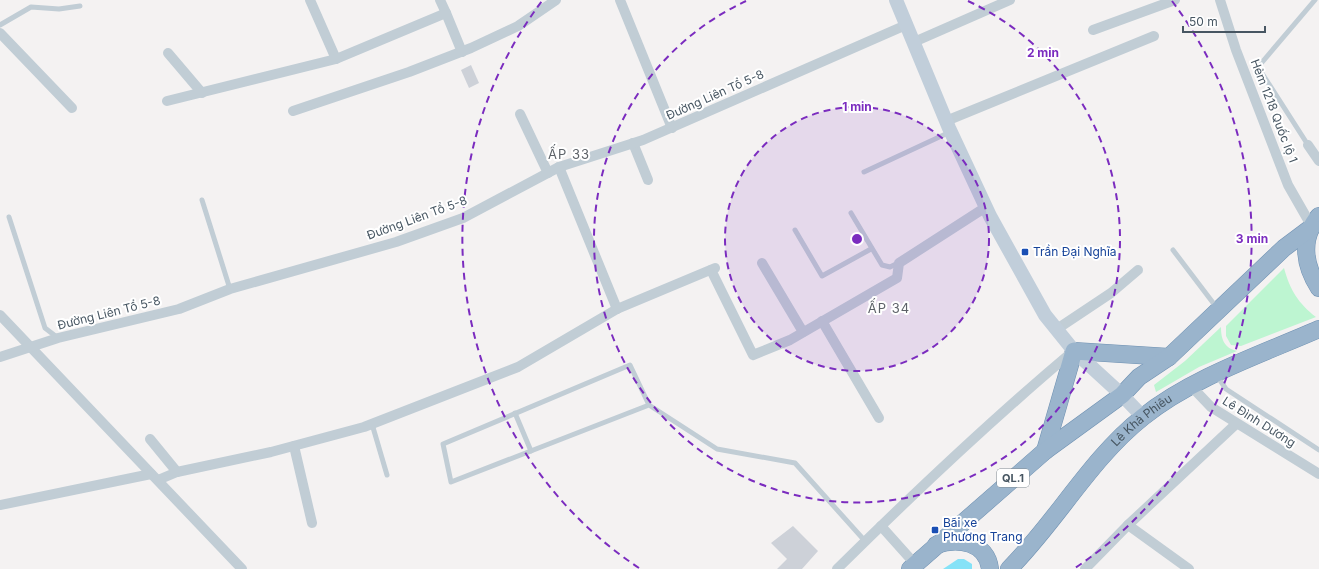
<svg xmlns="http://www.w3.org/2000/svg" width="1319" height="569" viewBox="0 0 1319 569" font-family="Inter,sans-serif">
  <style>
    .green { fill: #bdf5d1 }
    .water { fill: #85e2f7 }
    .building { fill: #cdd1d8 }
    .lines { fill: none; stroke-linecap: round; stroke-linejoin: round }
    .trunk-casing { stroke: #6f91b2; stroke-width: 18 }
    .service { stroke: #c1cdd5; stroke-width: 5 }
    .minor { stroke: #c1cdd5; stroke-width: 10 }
    .secondary { stroke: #c1ceda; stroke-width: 14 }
    .trunk { stroke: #9ab4cc; stroke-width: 17 }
    .ring { fill: none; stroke: #7b2cbf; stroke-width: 2; stroke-dasharray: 7 5 }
    .transit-dot { fill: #1a4fb4; stroke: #fff; stroke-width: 1.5 }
    .labels { text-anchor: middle; stroke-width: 4; stroke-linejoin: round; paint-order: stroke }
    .shield { fill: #fff; stroke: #7e8991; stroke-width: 1 }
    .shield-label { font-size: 11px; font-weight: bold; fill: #475662 }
    .street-label { font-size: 12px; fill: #475662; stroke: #fff }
    .transit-label { font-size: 12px; fill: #164399; stroke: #fff; text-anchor: start }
    .neighbourhood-label { font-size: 13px; letter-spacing: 1px; fill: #5d6268; stroke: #fff }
    .centre { fill: #7b2cbf; stroke: #fff; stroke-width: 2 }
    .ring-label { font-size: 12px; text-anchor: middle; font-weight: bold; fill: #7b2cbf; stroke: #fff; stroke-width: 4; stroke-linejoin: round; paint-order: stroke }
  </style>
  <rect width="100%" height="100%" fill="#f4f2f2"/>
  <!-- green -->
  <g class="green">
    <path d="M1284 268C1290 290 1298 303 1316 317L1241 346 1231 345 1226 336V326Z"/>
    <path d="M1221 327C1221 339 1224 348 1237 351L1199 367 1156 392 1154 385 1185 361Z"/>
  </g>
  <!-- water -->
  <polygon class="water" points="958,559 964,559 972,564 972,569 943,569"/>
  <!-- building -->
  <g class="building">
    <polygon points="471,65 479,83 469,88 461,70"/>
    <polygon points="793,526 818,551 802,569 777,569 787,559 771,543"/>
  </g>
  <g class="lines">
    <defs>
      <g id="trunk">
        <path d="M1319 216C1300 238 1304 265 1319 288"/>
        <polyline points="1045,451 1074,351 1169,357"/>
        <path d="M936 545C958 537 987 542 990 569"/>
        <polyline points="910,569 1045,451 1122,395 1139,377 1169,357 1284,248 1312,227"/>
        <path id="s1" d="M1009 569C1057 521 1090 459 1143 417 1191 378 1262 354 1319 329"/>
      </g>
    </defs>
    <!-- trunk casing -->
    <use href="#trunk" class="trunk-casing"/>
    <!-- service -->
    <g class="service">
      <polyline points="0,25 31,7 59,9 80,6"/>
      <polyline points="1308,145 1258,67 1315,0"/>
      <polyline points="864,172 950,132"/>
      <polyline points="202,200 230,289"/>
      <polyline points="851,213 882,265 890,267 898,263"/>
      <polyline points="9,217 45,328 58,338"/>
      <polyline points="795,230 822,276 871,249"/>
      <polyline points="1173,250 1217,308"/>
      <polyline points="1217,376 1226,389 1319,450"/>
      <polyline points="649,405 451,482 443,444 630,365 649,405 717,449 795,463 865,541"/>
      <polyline points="515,413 531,451"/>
      <polyline points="372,424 387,475"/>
    </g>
    <!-- minor -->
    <g class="minor">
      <polyline points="310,0 336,59"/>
      <polyline points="440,0 446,13"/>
      <polyline points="620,0 672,128"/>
      <polyline points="1220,0 1236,50 1288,185 1312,227"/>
      <polyline points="1093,30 1175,0"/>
      <polyline points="0,33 72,108"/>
      <polyline points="914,42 1010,0"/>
      <polyline points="168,53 202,93"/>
      <polyline points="167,101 336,59 446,13 462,52"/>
      <polyline points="293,111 409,72 471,48 518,26 556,0"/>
      <polyline points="520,114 548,173"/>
      <polyline points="946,121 1154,36"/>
      <polyline points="633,143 648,180"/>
      <polyline points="1308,145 1319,161"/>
      <polyline points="559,167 617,309"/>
      <polyline points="762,263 803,332"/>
      <polyline points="711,270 753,355 790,340 897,278 899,263 986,207"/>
      <polyline points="0,315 242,569"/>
      <polyline points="822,321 879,418"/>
      <polyline points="1057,329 1111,293 1138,270"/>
      <polyline points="0,357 58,338 179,309 230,289 396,242 463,218 559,167 643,140 906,25"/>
      <polyline points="1191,386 1211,407 1319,474"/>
      <polyline points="150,439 177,472 271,452 364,427 518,367 617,309 715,268"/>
      <polyline points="294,446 312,523"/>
      <polyline points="158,480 177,472"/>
      <polyline points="0,505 151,474"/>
      <polyline points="1128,525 1189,569"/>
      <polyline points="881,526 915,564"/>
      <path d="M837 569C913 494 990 421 1072 352"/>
      <polyline points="1085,569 1128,525 1236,424"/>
    </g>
    <!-- secondary -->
    <polyline class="secondary" points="896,0 949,128 990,216 1045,315 1074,351 1122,395 1143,417"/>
    <!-- trunk -->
    <use href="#trunk" class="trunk"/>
  </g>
  <!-- distance rings -->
  <circle cx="857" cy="239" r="132" fill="#7b2cbf" fill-opacity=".12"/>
  <g class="ring">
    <circle cx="857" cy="239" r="132"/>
    <path d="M968 1A263 263 0 1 1 746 1"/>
    <path d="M639 568A395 395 0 0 1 542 1M1172 1A395 395 0 0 1 1075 568"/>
  </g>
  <!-- markers -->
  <g class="transit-dot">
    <rect x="1021" y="248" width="8" height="8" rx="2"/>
    <rect x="931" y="526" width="8" height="8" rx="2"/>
  </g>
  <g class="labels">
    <!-- shield labels -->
    <rect class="shield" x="997" y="469" width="32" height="18" rx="3"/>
    <g class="shield-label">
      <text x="1013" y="482">QL.1</text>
    </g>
    <!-- street labels -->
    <g class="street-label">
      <text transform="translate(715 95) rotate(-24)" y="4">Đường Liên Tổ 5-8</text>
      <text transform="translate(1274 111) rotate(69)" y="4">Hẻm 1218 Quốc lộ 1</text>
      <text transform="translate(417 218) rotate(-20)" y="4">Đường Liên Tổ 5-8</text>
      <text transform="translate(109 313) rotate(-14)" y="4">Đường Liên Tổ 5-8</text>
      <text dy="4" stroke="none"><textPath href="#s1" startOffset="200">Lê Khả Phiêu</textPath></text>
      <text transform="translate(1259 422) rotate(32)" y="4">Lê Đình Dương</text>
    </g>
    <!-- transit labels -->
    <g class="transit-label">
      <text x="1033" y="256">Trần Đại Nghĩa</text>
      <text x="943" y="527">Bãi xe<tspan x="943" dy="14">Phương Trang</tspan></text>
    </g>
    <!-- neighbourhood labels -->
    <g class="neighbourhood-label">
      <text x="569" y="159">ẤP 33</text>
      <text x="889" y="313">ẤP 34</text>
    </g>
  </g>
  <circle cx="857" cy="239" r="6" class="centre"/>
  <g class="ring-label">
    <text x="1043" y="57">2 min</text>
    <text x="857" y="111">1 min</text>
    <text x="1252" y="243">3 min</text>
  </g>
  <!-- scale -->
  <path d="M1183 26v6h82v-6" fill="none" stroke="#475662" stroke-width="2"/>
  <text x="1189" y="26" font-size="12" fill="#475662" stroke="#ffffff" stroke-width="3" paint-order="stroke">50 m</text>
</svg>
